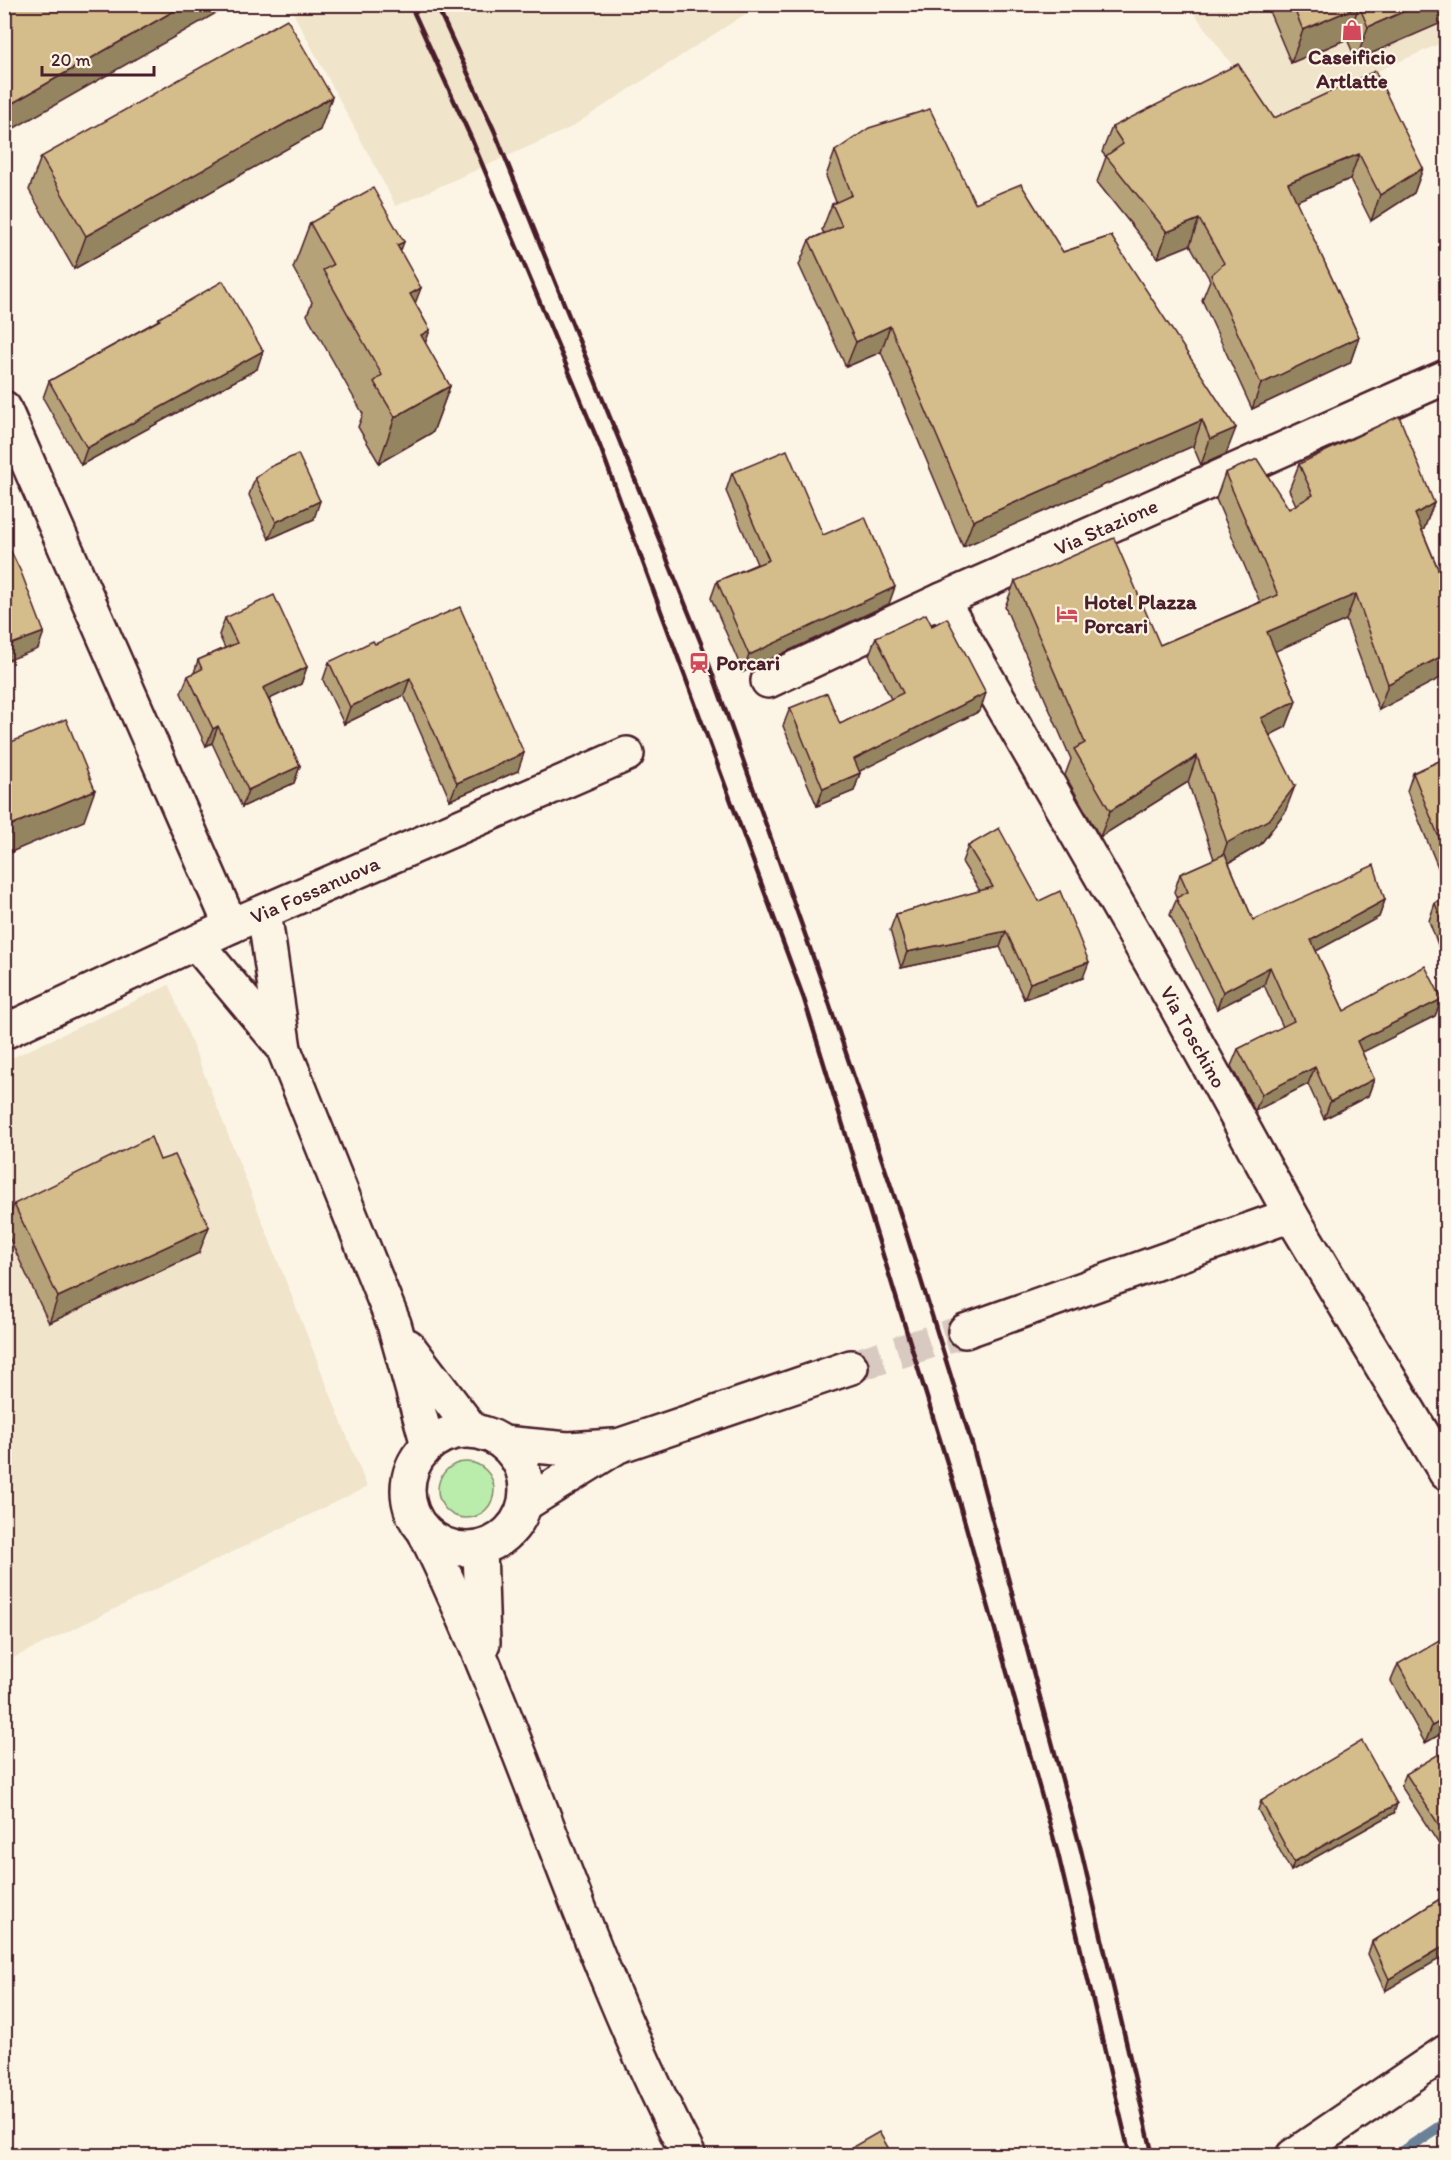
<svg xmlns="http://www.w3.org/2000/svg" width="1451" height="2160" viewBox="0 0 1451 2160" font-family="Itim,sans-serif">
  <style>
    .built { fill: #f0e4ca }
    .green { fill: #baecac; stroke: #82866c; stroke-width: 1.5 }
    .lines { fill: none; stroke-linecap: round; stroke-linejoin: round }
    .stream { stroke: #6a8198; stroke-width: 12 }
    .minor-tunnel { stroke: #d8cac0; stroke-width: 33; stroke-dasharray: 33 16; stroke-linecap: butt }
    .minor-casing { stroke: #4a1f2b; stroke-width: 38 }
    .minor { stroke: #fcf5e5; stroke-width: 33 }
    .rail { stroke: #4a1f2b; stroke-width: 4.5 }
    .wall { fill: #b6a278; stroke: #4a1f2b; stroke-width: 1.5 }
    .shaded-wall { fill: #948461; stroke: #4a1f2b; stroke-width: 1.5 }
    .building { fill: #d4bc8b; stroke: #4a1f2b; stroke-width: 1.5 }
    .labels { text-anchor: middle; stroke-width: 4.5; stroke-linejoin: round; paint-order: stroke }
    .poi-label { font-size: 21px; font-weight: bold; fill: #4a1f2b; stroke: #fcf5e5; text-anchor: start }
    .street-label { font-size: 21px; fill: #4a1f2b; stroke: #fcf5e5 }
  </style>
  <rect width="100%" height="100%" fill="#fcf5e5"/>
  <filter id="ink" filterUnits="userSpaceOnUse"><feTurbulence type="fractalNoise" baseFrequency=".0167" numOctaves="2"/><feDisplacementMap in="SourceGraphic" scale="12" xChannelSelector="R" yChannelSelector="G"/><feConvolveMatrix kernelMatrix="1 2 1 2 8 2 1 2 1" color-interpolation-filters="sRGB"/></filter>
  <g filter="url(#ink)">
    <!-- built -->
    <g class="built">
      <polygon points="289,5 759,5 570,128 396,206"/>
      <polygon points="1188,5 1446,5 1446,41 1271,118"/>
      <polygon points="169,985 367,1487 5,1662 5,1061"/>
    </g>
    <!-- green -->
    <circle class="green" cx="466" cy="1490" r="28"/>
    <g class="lines">
      <!-- stream -->
      <polyline class="stream" points="1396,2156 1446,2123"/>
      <!-- minor-tunnel -->
      <polyline class="minor-tunnel" points="851,1367 965,1331"/>
      <defs>
        <g id="minor">
          <polyline points="4,408 231,926"/>
          <polyline points="942,600 1176,1006 1291,1215 1446,1473"/>
          <polyline points="768,681 942,600 1446,377"/>
          <polyline points="264,912 284,1049"/>
          <polyline points="196,943 283,1047 394,1324 428,1445"/>
          <polyline points="4,1032 231,926 627,754"/>
          <polyline points="965,1331 1291,1215"/>
          <polyline points="408,1346 472,1430"/>
          <circle cx="467" cy="1490" r="59"/>
          <polyline points="503,1443 568,1449 613,1446"/>
          <polyline points="525,1504 618,1446 851,1367"/>
          <path d="M425 1533C524 1735 584 1956 689 2156"/>
          <polyline points="480,1548 483,1643"/>
          <polyline points="1293,2156 1446,2052"/>
        </g>
      </defs>
      <!-- minor casing -->
      <use href="#minor" class="minor-casing"/>
      <!-- minor -->
      <use href="#minor" class="minor"/>
      <!-- rail -->
      <g class="rail">
        <polyline points="410,4 472,140 600,446 804,999 958,1498 1058,1854 1130,2156"/>
        <polyline points="436,4 494,130 705,653 822,982 901,1216 972,1444 1081,1850 1153,2156"/>
      </g>
    </g>
    <!-- wall -->
    <g class="wall">
      <polygon points="1266,4 1446,4 1356,60 1347,39 1291,63"/>
      <polygon points="1274,118 1423,168 1414,193 1371,221 1350,179 1296,201 1359,337 1350,363 1252,409 1202,300 1210,280 1190,245 1158,258 1097,182 1106,157 1102,152 1112,127"/>
      <polygon points="320,130 74,269 29,190 41,157"/>
      <polygon points="835,151 975,203 1063,252 1111,236 1226,454 1201,465 1193,446 963,547 881,352 846,367 799,265 809,240 824,233 822,230 832,204 836,202 826,176"/>
      <polygon points="310,223 400,251 415,303 430,330 425,343 450,386 433,432 379,463 358,427 363,414 307,315 312,302 293,268"/>
      <polygon points="159,318 257,369 81,465 43,398 49,381 157,321"/>
      <polygon points="1299,464 1434,503 1424,529 1422,530 1446,588 1379,710 1346,620 1275,651 1296,701 1286,727 1270,735 1285,812 1260,845 1229,863 1253,920 1385,900 1379,917 1316,951 1344,1011 1442,999 1435,1016 1362,1052 1374,1079 1368,1096 1324,1119 1308,1084 1255,1111 1231,1066 1238,1049 1283,1027 1264,985 1217,1009 1170,915 1177,898 1174,892 1180,874 1214,859 1188,782 1100,837 1065,775 1071,759 1005,607 1015,581 1160,645 1260,602 1216,499 1225,473 1289,509 1296,505 1289,490"/>
      <polygon points="732,473 823,535 889,604 743,672 711,598 717,581 757,564 726,491"/>
      <polygon points="255,478 314,519 269,539 249,495"/>
      <polygon points="225,618 307,667 301,684 269,699 300,766 294,783 242,807 212,743 206,746 181,693 188,676 194,673 198,660 225,648 219,635"/>
      <polygon points="932,626 980,711 859,771 860,773 854,791 817,806 783,726 790,708 840,724 891,699 869,655 876,637"/>
      <polygon points="375,644 518,771 450,800 404,695 344,724 323,680 329,662"/>
      <polygon points="1446,758 1446,887 1407,791 1413,773"/>
      <polygon points="968,846 1039,901 1083,978 1024,999 1000,947 901,968 890,930 896,914 980,891 962,862"/>
      <polygon points="1446,895 1446,966 1429,921 1435,903"/>
      <polygon points="160,1160 199,1253 49,1323 5,1229 14,1204"/>
      <polygon points="1398,1664 1446,1731 1425,1743 1391,1681"/>
      <polygon points="1446,1766 1446,1855 1401,1786 1406,1774"/>
      <polygon points="1261,1801 1394,1813 1291,1871 1258,1810"/>
      <polygon points="1446,1895 1385,1991 1368,1954 1372,1942"/>
      <polygon points="851,2148 893,2156 849,2156"/>
    </g>
    <!-- shaded-wall -->
    <g class="shaded-wall">
      <polygon points="186,4 232,4 4,134 4,108"/>
      <polygon points="1421,4 1446,4 1446,21 1356,60 1368,27"/>
      <polygon points="1359,6 1347,39 1291,63 1303,30"/>
      <polygon points="332,97 320,130 74,269 86,236"/>
      <polygon points="1359,154 1350,179 1279,208 1288,183"/>
      <polygon points="1423,168 1414,193 1371,221 1380,195"/>
      <polygon points="1199,219 1190,245 1158,258 1167,232"/>
      <polygon points="404,242 387,287 397,245"/>
      <polygon points="421,288 404,333 410,294"/>
      <polygon points="890,326 881,352 846,367 856,342"/>
      <polygon points="430,330 414,375 421,335"/>
      <polygon points="1359,337 1350,363 1252,409 1261,384"/>
      <polygon points="263,351 257,369 81,465 87,448"/>
      <polygon points="450,386 433,432 379,463 395,417"/>
      <polygon points="1202,420 1193,446 963,547 973,521"/>
      <polygon points="1236,428 1226,454 1201,465 1210,439"/>
      <polygon points="320,501 314,519 269,539 276,522"/>
      <polygon points="1434,503 1424,529 1406,541 1415,514"/>
      <polygon points="895,587 889,604 743,672 749,655"/>
      <polygon points="1356,594 1346,620 1258,659 1267,632"/>
      <polygon points="44,632 38,649 4,662 4,647"/>
      <polygon points="1446,654 1446,675 1379,710 1388,684"/>
      <polygon points="307,667 301,684 257,705 263,688"/>
      <polygon points="410,678 404,695 344,724 350,707"/>
      <polygon points="986,693 980,711 848,777 854,759"/>
      <polygon points="1296,701 1286,727 1252,744 1261,718"/>
      <polygon points="218,726 212,743 206,746 213,729"/>
      <polygon points="524,753 518,771 450,800 457,783"/>
      <polygon points="1197,756 1188,782 1100,837 1110,811"/>
      <polygon points="300,766 294,783 242,807 248,790"/>
      <polygon points="860,773 854,791 817,806 823,789"/>
      <polygon points="1295,786 1285,812 1260,845 1218,869 1227,843"/>
      <polygon points="95,790 84,821 4,855 4,828"/>
      <polygon points="1385,900 1379,917 1305,957 1311,940"/>
      <polygon points="1006,931 1000,947 901,968 907,952"/>
      <polygon points="1089,962 1083,978 1024,999 1030,983"/>
      <polygon points="1270,967 1264,985 1217,1009 1223,992"/>
      <polygon points="1442,999 1435,1016 1351,1058 1357,1041"/>
      <polygon points="1315,1067 1308,1084 1255,1111 1262,1094"/>
      <polygon points="1374,1079 1368,1096 1324,1119 1330,1102"/>
      <polygon points="209,1227 199,1253 49,1323 58,1297"/>
      <polygon points="1446,1718 1446,1731 1425,1743 1432,1726"/>
      <polygon points="1397,1804 1394,1813 1291,1871 1294,1862"/>
      <polygon points="1446,1945 1446,1955 1385,1991 1389,1979"/>
    </g>
    <!-- building -->
    <g class="building">
      <polygon points="4,4 186,4 4,108"/>
      <polygon points="1292,4 1421,4 1368,27 1359,6 1303,30"/>
      <polygon points="287,19 332,97 86,236 41,157"/>
      <polygon points="1238,64 1274,118 1375,71 1423,168 1380,195 1359,154 1288,183 1359,337 1261,384 1211,275 1224,263 1199,219 1167,232 1106,156 1123,144 1112,127"/>
      <polygon points="930,109 975,203 1021,184 1063,252 1111,236 1236,428 1210,439 1202,420 973,521 890,326 856,342 809,240 842,226 832,204 852,195 835,151 869,128"/>
      <polygon points="373,188 404,242 397,245 421,288 410,294 430,330 421,335 450,386 395,417 374,382 382,375 323,270 333,265 310,223"/>
      <polygon points="223,281 263,351 87,448 49,381 160,320 159,318"/>
      <polygon points="1399,416 1434,503 1415,514 1446,588 1446,654 1388,684 1356,594 1267,632 1296,701 1261,718 1295,786 1270,819 1227,843 1197,756 1110,811 1074,749 1085,743 1015,581 1114,538 1160,645 1278,595 1225,473 1257,459 1289,509 1313,495 1299,464"/>
      <polygon points="787,450 823,535 865,517 895,587 749,655 717,581 769,560 732,473"/>
      <polygon points="298,454 320,501 276,522 255,478 268,468"/>
      <polygon points="4,537 21,572 44,632 4,647"/>
      <polygon points="274,595 307,667 263,688 300,766 248,790 218,726 213,729 188,676 202,669 198,660 237,643 225,618"/>
      <polygon points="460,607 524,753 457,783 410,678 350,707 329,662 373,641 375,644"/>
      <polygon points="926,614 932,626 947,618 986,693 854,759 860,773 823,789 790,708 827,693 840,724 903,693 876,637"/>
      <polygon points="66,719 95,790 4,828 4,745"/>
      <polygon points="1446,758 1446,855 1413,773"/>
      <polygon points="999,828 1039,901 1060,891 1089,962 1030,983 1006,931 907,952 896,914 993,887 968,846"/>
      <polygon points="1225,854 1253,920 1374,865 1385,900 1311,940 1344,1011 1425,966 1442,999 1357,1041 1374,1079 1330,1102 1315,1067 1262,1094 1238,1049 1294,1021 1270,967 1223,992 1176,898 1188,892 1180,874"/>
      <polygon points="1446,895 1446,932 1435,903"/>
      <polygon points="151,1137 160,1160 175,1155 209,1227 58,1297 14,1204"/>
      <polygon points="1446,1636 1446,1718 1432,1726 1398,1664"/>
      <polygon points="1362,1741 1397,1804 1294,1862 1261,1801"/>
      <polygon points="1439,1754 1446,1766 1446,1836 1406,1774"/>
      <polygon points="1446,1895 1446,1945 1389,1979 1372,1942"/>
      <polygon points="879,2132 893,2156 856,2156 851,2148"/>
    </g>
  </g>
  <!-- icons -->
  <defs>
    <symbol id="shop-bare" viewBox="-9 -9 18 18"><path d="M-5-2.5h2.3a2.7 3.5 0 0 1 5.4 0H5L5.5 6h-11ZM-1.5-2.5h3a1.5 2.3 0 0 0-3 0Z" fill="#d1495b" stroke="#fcf5e5" stroke-width="2.5" paint-order="stroke"/></symbol>
    <symbol id="hotel-bare" viewBox="-9 -9 18 18"><path d="M-6-4.5h1.5V1H6V5H4.5V3h-9V5H-6ZM-4 0a1.8 1.8 0 1 1 3.6 0ZM.5 0V-2.5h3Q6-2.5 6 0Z" fill="#d1495b" stroke="#fcf5e5" stroke-width="2.5" paint-order="stroke"/></symbol>
    <symbol id="station-bare" viewBox="-9 -9 18 18"><path d="M-3-6H3Q5-6 5-4V2Q5 4 3 4L4.5 6H3L1.5 4h-3L-3 6H-4.5L-3 4Q-5 4-5 2V-4Q-5-6-3-6ZM-3.5-4v3h7v-3ZM-3.5 1v1.5H-2V1ZM2 1v1.5H3.5V1Z" fill="#d1495b" stroke="#fcf5e5" stroke-width="2.5" paint-order="stroke"/></symbol>
  </defs>
  <g fill-rule="evenodd">
    <use href="#shop-bare" x="1337" y="15" width="30" height="30"/>
    <use href="#hotel-bare" x="1052" y="599" width="30" height="30"/>
    <use href="#station-bare" x="684" y="648" width="30" height="30"/>
  </g>
  <g class="labels">
    <!-- poi labels -->
    <g class="poi-label">
      <text x="1352" y="64" text-anchor="middle">Caseificio<tspan x="1352" dy="24">Artlatte</tspan></text>
      <text x="1084" y="609">Hotel Plazza<tspan x="1084" dy="24">Porcari</tspan></text>
      <text x="716" y="670">Porcari</text>
    </g>
    <!-- street labels -->
    <g class="street-label">
      <text transform="translate(1106 527) rotate(-24)" y="7">Via Stazione</text>
      <text transform="translate(315 890) rotate(-24)" y="7">Via Fossanuova</text>
      <text transform="translate(1193 1037) rotate(61)" y="7">Via Toschino</text>
    </g>
  </g>
  <!-- margin -->
  <rect width="1451" height="2160" fill="none" stroke="#fcf5e5" stroke-width="24"/>
  <rect x="12" y="12" width="1427" height="2136" fill="none" stroke="#4a1f2b" stroke-width="2" filter="url(#ink)"/>
  <!-- scale -->
  <path d="M42 66v9h112v-9" fill="none" stroke="#4a1f2b" stroke-width="3"/>
  <text x="51" y="66" font-size="18" fill="#4a1f2b" stroke="#fcf5e5" stroke-width="4.5" paint-order="stroke">20 m</text>
</svg>
